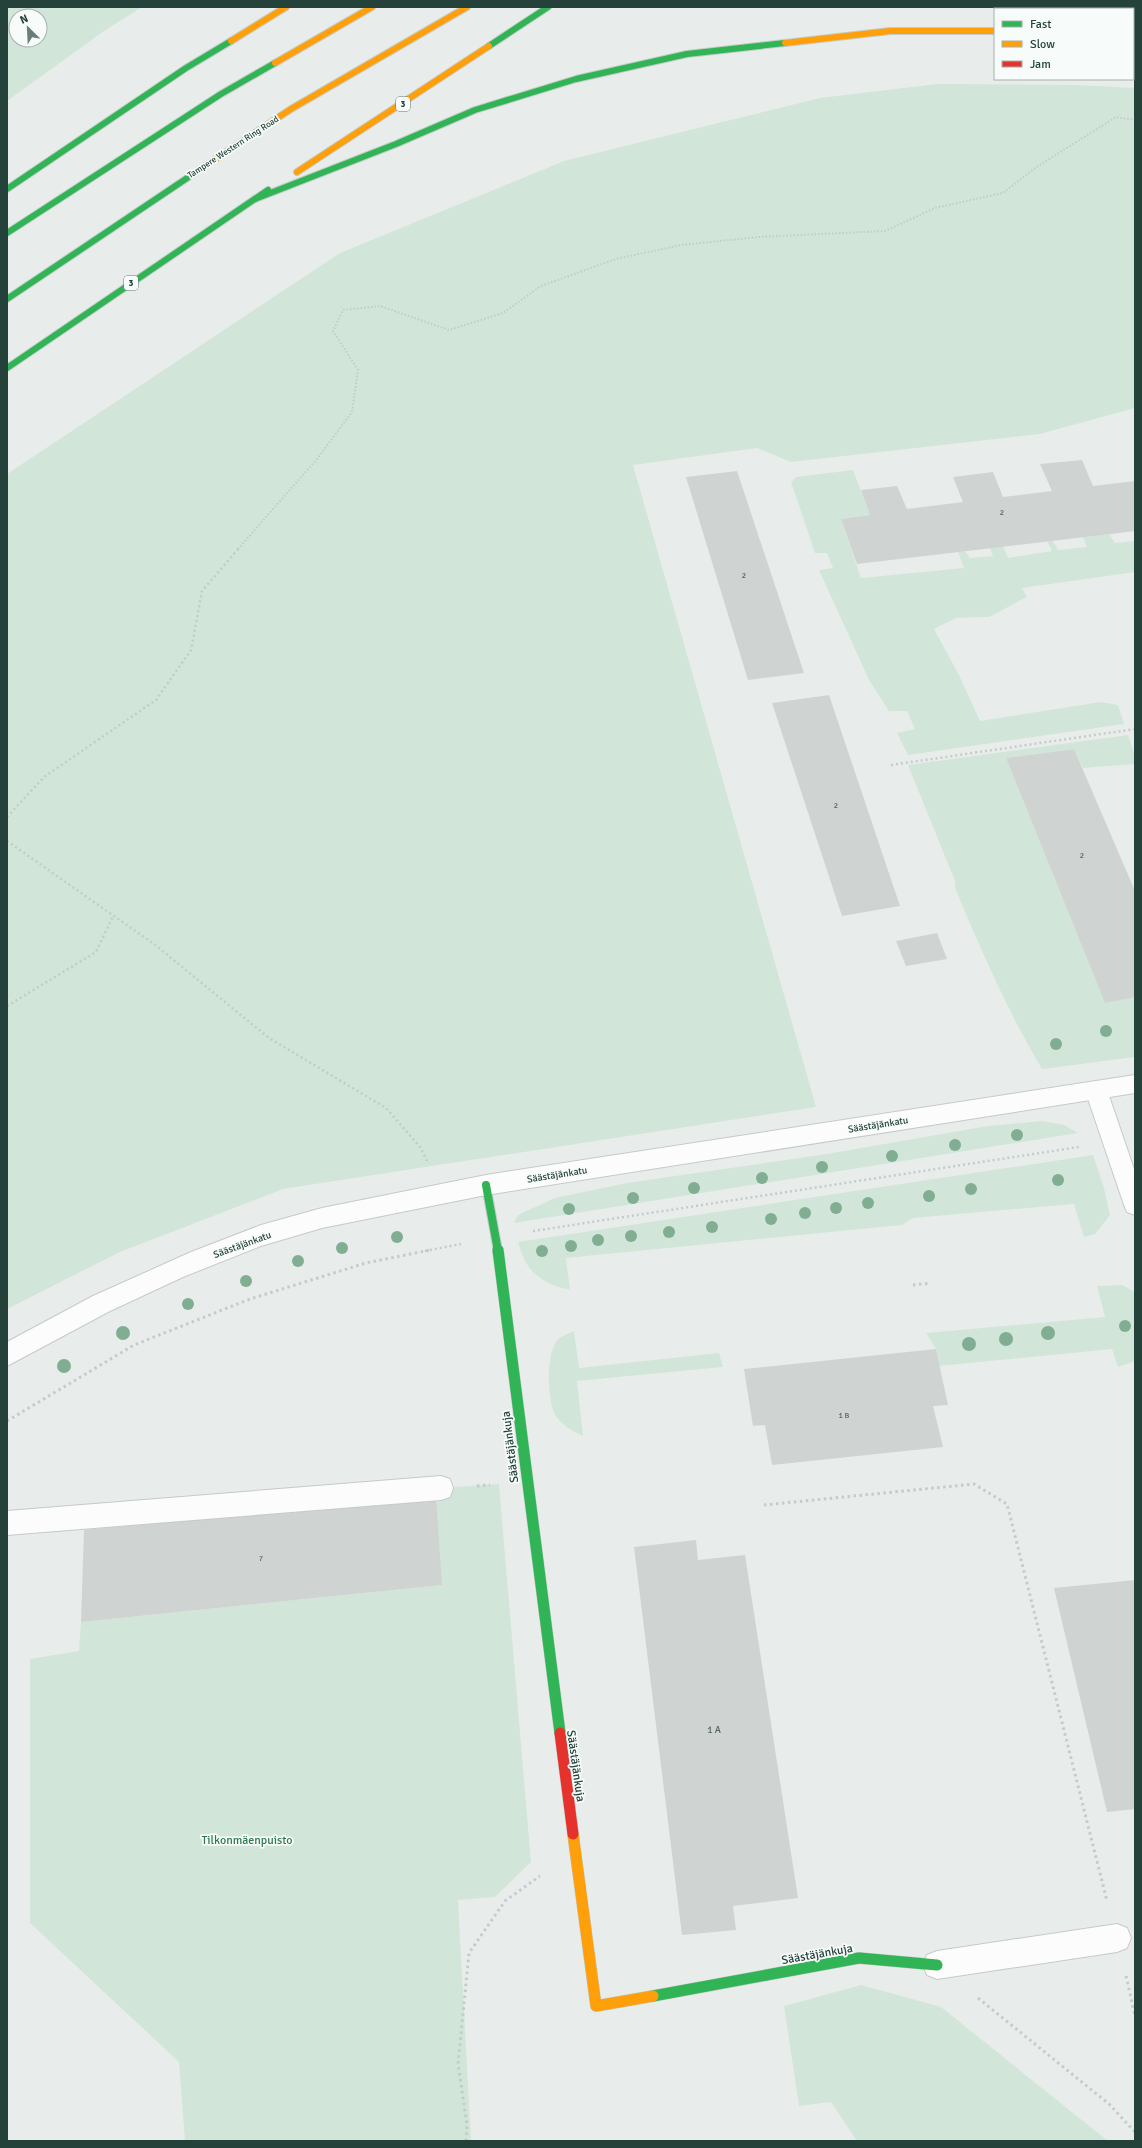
<svg xmlns="http://www.w3.org/2000/svg" width="1142" height="2148" viewBox="0 0 1142 2148" font-family="Signika,sans-serif">
  <style>
    .green { fill: #d1e6d8; fill-rule: evenodd }
    .building { fill: #cfd4d2 }
    .lines { fill: none; stroke-linecap: round; stroke-linejoin: round }
    .lane-casing { stroke: #c5cac8; stroke-width: 2 }
    .street-casing { stroke: #c5cac8; stroke-width: 2 }
    .fast-far2-casing { stroke: #c3cbc8; stroke-width: 8 }
    .fast-far1-casing { stroke: #c3cbc8; stroke-width: 10 }
    .fast-casing { stroke: #c3cbc8; stroke-width: 12 }
    .slow-far1-casing { stroke: #c3cbc8; stroke-width: 8 }
    .slow-casing { stroke: #c3cbc8; stroke-width: 12 }
    .jam-casing { stroke: #c3cbc8; stroke-width: 12 }
    .path-far2 { stroke: #c3ccca; stroke-width: 2; stroke-dasharray: 1.5 2; stroke-linecap: butt }
    .path-far1 { stroke: #c3ccca; stroke-width: 2.5; stroke-dasharray: 2 3; stroke-linecap: butt }
    .path { stroke: #c3ccca; stroke-width: 3; stroke-dasharray: 2.5 3.5; stroke-linecap: butt }
    .lane { fill: #fcfcfc; fill-rule: evenodd }
    .street { fill: #fcfcfc; fill-rule: evenodd }
    .fast-far2 { stroke: #30b455; stroke-width: 6 }
    .fast-far1 { stroke: #30b455; stroke-width: 8 }
    .fast { stroke: #30b455; stroke-width: 11 }
    .slow-far1 { stroke: #ff9f0a; stroke-width: 6 }
    .slow { stroke: #ff9f0a; stroke-width: 11 }
    .jam { stroke: #e5322d; stroke-width: 11 }
    .tree { fill: #81ae93 }
    .labels { text-anchor: middle; stroke-width: 3.5; stroke-linejoin: round; paint-order: stroke }
    .number-label { font-size: 8px; fill: #506761 }
    .shield { fill: #f7fbf9; stroke: #637a73; stroke-width: 1 }
    .shield-label { font-size: 9px; font-weight: bold; fill: #24423a }
    .far-street-label { font-size: 9px; fill: #24423a; stroke: #f7fbf9 }
    .street-label { font-size: 10px; fill: #24423a; stroke: #f7fbf9 }
    .near-number-label { font-size: 10px; fill: #506761 }
    .near-street-label { font-size: 12px; fill: #24423a; stroke: #f7fbf9 }
    .near-park-label { font-size: 12px; fill: #2d7a4b; stroke: #f7fbf9 }
  </style>
  <rect width="100%" height="100%" fill="#e8edeb"/>
  <!-- green -->
  <g class="green">
    <path d="M7 7H142L104 31 7 101ZM16 16H40V40H16Z"/>
    <polygon points="937,84 1077,85 1135,88 1135,408 1040,434 791,462 757,448 633,465 816,1107 283,1189 120,1252 7,1309 7,474 340,253 564,161 820,98"/>
    <polygon points="853,470 870,515 841,519 861,578 964,568 958,552 965,551 970,558 993,556 990,548 1003,546 1008,558 1052,551 1047,541 1053,541 1058,550 1087,547 1083,537 1109,534 1115,543 1135,541 1135,572 1022,588 1027,597 989,617 956,618 934,629 959,675 980,721 1101,702 1118,705 1124,724 908,755 897,733 915,729 907,711 889,711 869,680 819,570 833,568 827,553 815,553 791,482 796,477"/>
    <path d="M1128 735 1135 756V764L1083 768 1074 749 1006 758 1105 1002 1135 997V1057L1042 1069C1008 1012 981 950 955 888V881L908 765Z"/>
    <polygon points="1042,1121 1064,1125 1078,1133 514,1223 518,1215 555,1198 627,1183 827,1154 988,1126"/>
    <path d="M1093 1155 1104 1188 1110 1215 1095 1234 1084 1237 1074 1204 913 1218 902 1225 566 1258 570 1290C540 1283 526 1272 518 1242Z"/>
    <polygon points="1122,1285 1135,1292 1135,1361 1118,1367 1112,1349 939,1366 936,1349 926,1333 1105,1317 1097,1286"/>
    <path d="M574 1331 579 1368 719 1353 723 1367 577 1381 583 1436C572 1431 563 1426 556 1416 547 1401 546 1357 556 1342 560 1336 568 1334 574 1331Z"/>
    <polygon points="499,1484 531,1862 495,1897 458,1900 471,2141 185,2141 179,2062 30,1923 30,1659 79,1651 81,1622 441,1585 436,1495 441,1488"/>
    <polygon points="861,1985 941,2007 1108,2141 857,2141 831,2102 799,2106 784,2006"/>
  </g>
  <!-- building -->
  <g class="building">
    <polygon points="1082,460 1093,486 1135,481 1135,531 857,564 841,519 870,515 861,490 897,486 907,509 963,502 953,477 993,472 1003,497 1052,491 1040,464"/>
    <polygon points="737,471 804,673 748,680 686,477"/>
    <polygon points="829,695 900,906 842,916 772,703"/>
    <polygon points="1074,749 1135,891 1135,997 1105,1003 1006,758"/>
    <polygon points="937,933 947,959 906,966 896,941"/>
    <polygon points="936,1349 948,1405 933,1406 943,1447 772,1465 765,1425 753,1426 744,1369"/>
    <polygon points="436,1495 442,1585 81,1622 84,1530"/>
    <polygon points="696,1540 698,1560 745,1555 798,1898 733,1906 736,1930 682,1935 634,1547"/>
    <polygon points="1135,1580 1135,1809 1107,1812 1054,1588"/>
  </g>
  <g class="lines">
    <defs>
      <g id="lane">
        <polygon points="1096,1081 1104,1083 1107,1090 1135,1172 1135,1215 1127,1212 1124,1205 1085,1090 1088,1083"/>
        <polygon points="441,1476 450,1479 453,1488 450,1497 441,1500 7,1535 7,1511"/>
        <polygon points="1117,1924 1127,1928 1131,1938 1127,1948 1117,1952 937,1979 927,1975 923,1965 927,1955 937,1951"/>
      </g>
      <polygon id="street" points="1135,1075 1135,1093 486,1195 322,1228 261,1246 183,1277 110,1311 7,1366 7,1342 93,1296 191,1252 261,1225 322,1208 486,1175"/>
      <g id="fast-far2">
        <polyline points="1133,38 1135,38"/>
        <polyline points="489,46 548,7"/>
        <polyline points="7,189 186,68 231,41"/>
        <polyline points="255,199 396,144 475,110 576,79 687,54 785,43"/>
        <polyline points="7,233 221,94 275,63"/>
        <polyline points="7,299 214,160"/>
        <polyline points="7,368 268,190"/>
      </g>
      <polyline id="fast-far1" points="486,1185 498,1251"/>
      <g id="fast">
        <polyline points="498,1250 560,1733"/>
        <polyline points="653,1996 859,1958 937,1965"/>
      </g>
      <g id="slow-far1">
        <polyline points="231,41 286,7"/>
        <polyline points="785,43 890,31 995,31"/>
        <polyline points="275,63 372,7"/>
        <polyline points="214,160 291,109 467,7"/>
        <polyline points="297,172 489,46"/>
      </g>
      <polyline id="slow" points="573,1834 596,2006 653,1996"/>
      <polyline id="jam" points="560,1733 573,1834"/>
    </defs>
    <!-- lane casing -->
    <use href="#lane" class="lane-casing"/>
    <!-- street casing -->
    <use href="#street" class="street-casing"/>
    <!-- fast-far2 casing -->
    <use href="#fast-far2" class="fast-far2-casing"/>
    <!-- fast-far1 casing -->
    <use href="#fast-far1" class="fast-far1-casing"/>
    <!-- fast casing -->
    <use href="#fast" class="fast-casing"/>
    <!-- slow-far1 casing -->
    <use href="#slow-far1" class="slow-far1-casing"/>
    <!-- slow casing -->
    <use href="#slow" class="slow-casing"/>
    <!-- jam casing -->
    <use href="#jam" class="jam-casing"/>
    <!-- path-far2 -->
    <polyline class="path-far2" points="238,549 317,459 352,412 358,370 333,331 343,310 380,306 449,330 503,313 541,286 616,259 681,245 759,237 885,231 935,208 1003,193 1035,168 1116,117 1135,120"/>
    <!-- path-far1 -->
    <g class="path-far1">
      <polyline points="891,765 1135,729"/>
      <polyline points="7,817 44,777 156,700 191,650 202,591 239,548"/>
      <polyline points="7,841 154,944 269,1038 386,1108 420,1147 427,1161"/>
      <polyline points="7,1006 96,952 113,916"/>
      <polyline points="533,1231 1079,1147"/>
      <polyline points="425,1251 461,1244"/>
    </g>
    <!-- path -->
    <g class="path">
      <polyline points="913,1285 931,1283"/>
      <polyline points="7,1421 134,1345 250,1299 366,1263 430,1250"/>
      <polyline points="477,1486 490,1485"/>
      <polyline points="764,1505 974,1484 1007,1504 1107,1901"/>
      <polyline points="1126,1976 1135,2016"/>
      <polyline points="978,1998 1109,2104 1135,2132"/>
      <polyline points="466,2141 467,2125 458,2064 469,1953 505,1901 540,1876"/>
    </g>
    <!-- lane -->
    <use href="#lane" class="lane"/>
    <!-- street -->
    <use href="#street" class="street"/>
    <!-- fast-far2 -->
    <use href="#fast-far2" class="fast-far2"/>
    <!-- fast-far1 -->
    <use href="#fast-far1" class="fast-far1"/>
    <!-- fast -->
    <use href="#fast" class="fast"/>
    <!-- slow-far1 -->
    <use href="#slow-far1" class="slow-far1"/>
    <!-- slow -->
    <use href="#slow" class="slow"/>
    <!-- jam -->
    <use href="#jam" class="jam"/>
  </g>
  <!-- trees -->
  <g class="tree">
    <circle cx="1106" cy="1031" r="6"/>
    <circle cx="1056" cy="1044" r="6"/>
    <circle cx="1017" cy="1135" r="6"/>
    <circle cx="955" cy="1145" r="6"/>
    <circle cx="892" cy="1156" r="6"/>
    <circle cx="822" cy="1167" r="6"/>
    <circle cx="762" cy="1178" r="6"/>
    <circle cx="1058" cy="1180" r="6"/>
    <circle cx="694" cy="1188" r="6"/>
    <circle cx="971" cy="1189" r="6"/>
    <circle cx="929" cy="1196" r="6"/>
    <circle cx="633" cy="1198" r="6"/>
    <circle cx="868" cy="1203" r="6"/>
    <circle cx="836" cy="1208" r="6"/>
    <circle cx="569" cy="1209" r="6"/>
    <circle cx="805" cy="1213" r="6"/>
    <circle cx="771" cy="1219" r="6"/>
    <circle cx="712" cy="1227" r="6"/>
    <circle cx="669" cy="1232" r="6"/>
    <circle cx="631" cy="1236" r="6"/>
    <circle cx="397" cy="1237" r="6"/>
    <circle cx="598" cy="1240" r="6"/>
    <circle cx="571" cy="1246" r="6"/>
    <circle cx="342" cy="1248" r="6"/>
    <circle cx="542" cy="1251" r="6"/>
    <circle cx="298" cy="1261" r="6"/>
    <circle cx="246" cy="1281" r="6"/>
    <circle cx="188" cy="1304" r="6"/>
    <circle cx="1125" cy="1326" r="6"/>
    <circle cx="123" cy="1333" r="7"/>
    <circle cx="1048" cy="1333" r="7"/>
    <circle cx="1006" cy="1339" r="7"/>
    <circle cx="969" cy="1344" r="7"/>
    <circle cx="64" cy="1366" r="7"/>
  </g>
  <g class="labels">
    <!-- number labels -->
    <g class="number-label">
      <text x="1002" y="515">2</text>
      <text x="744" y="578">2</text>
      <text x="836" y="808">2</text>
      <text x="1082" y="858">2</text>
      <text x="844" y="1418">1 B</text>
      <text x="261" y="1561">7</text>
    </g>
    <!-- shield labels -->
    <g class="shield">
      <rect x="396" y="97" width="14" height="14" rx="3"/>
      <rect x="124" y="276" width="14" height="14" rx="3"/>
    </g>
    <g class="shield-label">
      <text x="403" y="107">3</text>
      <text x="131" y="286">3</text>
    </g>
    <!-- far-street labels -->
    <g class="far-street-label">
      <text transform="translate(233 147) rotate(-33)" y="3">Tampere Western Ring Road</text>
    </g>
    <!-- street labels -->
    <g class="street-label">
      <text transform="translate(878 1124) rotate(-9)" y="4">Säästäjänkatu</text>
      <text transform="translate(557 1174) rotate(-9)" y="4">Säästäjänkatu</text>
      <text transform="translate(242 1244) rotate(-20)" y="4">Säästäjänkatu</text>
    </g>
    <!-- near-number labels -->
    <g class="near-number-label">
      <text x="714" y="1733">1 A</text>
    </g>
    <!-- near-street labels -->
    <g class="near-street-label">
      <text transform="translate(510 1447) rotate(-97)" y="4">Säästäjänkuja</text>
      <text transform="translate(576 1766) rotate(82)" y="4">Säästäjänkuja</text>
      <text transform="translate(817 1954) rotate(-10)" y="4">Säästäjänkuja</text>
    </g>
    <!-- near-park labels -->
    <g class="near-park-label">
      <text x="247" y="1844">Tilkonmäenpuisto</text>
    </g>
  </g>
  <!-- border -->
  <rect width="1142" height="2148" fill="none" stroke="#24423a" stroke-width="16"/>
  <!-- legend -->
  <rect x="994" y="8" width="140" height="72" fill="#f7fbf9" stroke="#a3b1ad"/>
  <rect x="1002" y="21" width="20" height="6" fill="#30b455" stroke="#a3b1ad"/>
  <text x="1030" y="28" font-size="12" fill="#24423a">Fast</text>
  <rect x="1002" y="41" width="20" height="6" fill="#ff9f0a" stroke="#a3b1ad"/>
  <text x="1030" y="48" font-size="12" fill="#24423a">Slow</text>
  <rect x="1002" y="61" width="20" height="6" fill="#e5322d" stroke="#a3b1ad"/>
  <text x="1030" y="68" font-size="12" fill="#24423a">Jam</text>
  <!-- north arrow -->
  <g transform="translate(28 28) rotate(336)"><circle r="19" fill="#f7fbf9" stroke="#a3b1ad"/>
  <path d="M0-3L7 15L0 10L-7 15Z" fill="#697e78"/>
  <text y="-6" font-size="11" font-weight="bold" text-anchor="middle" fill="#24423a">N</text>
  </g>
</svg>
